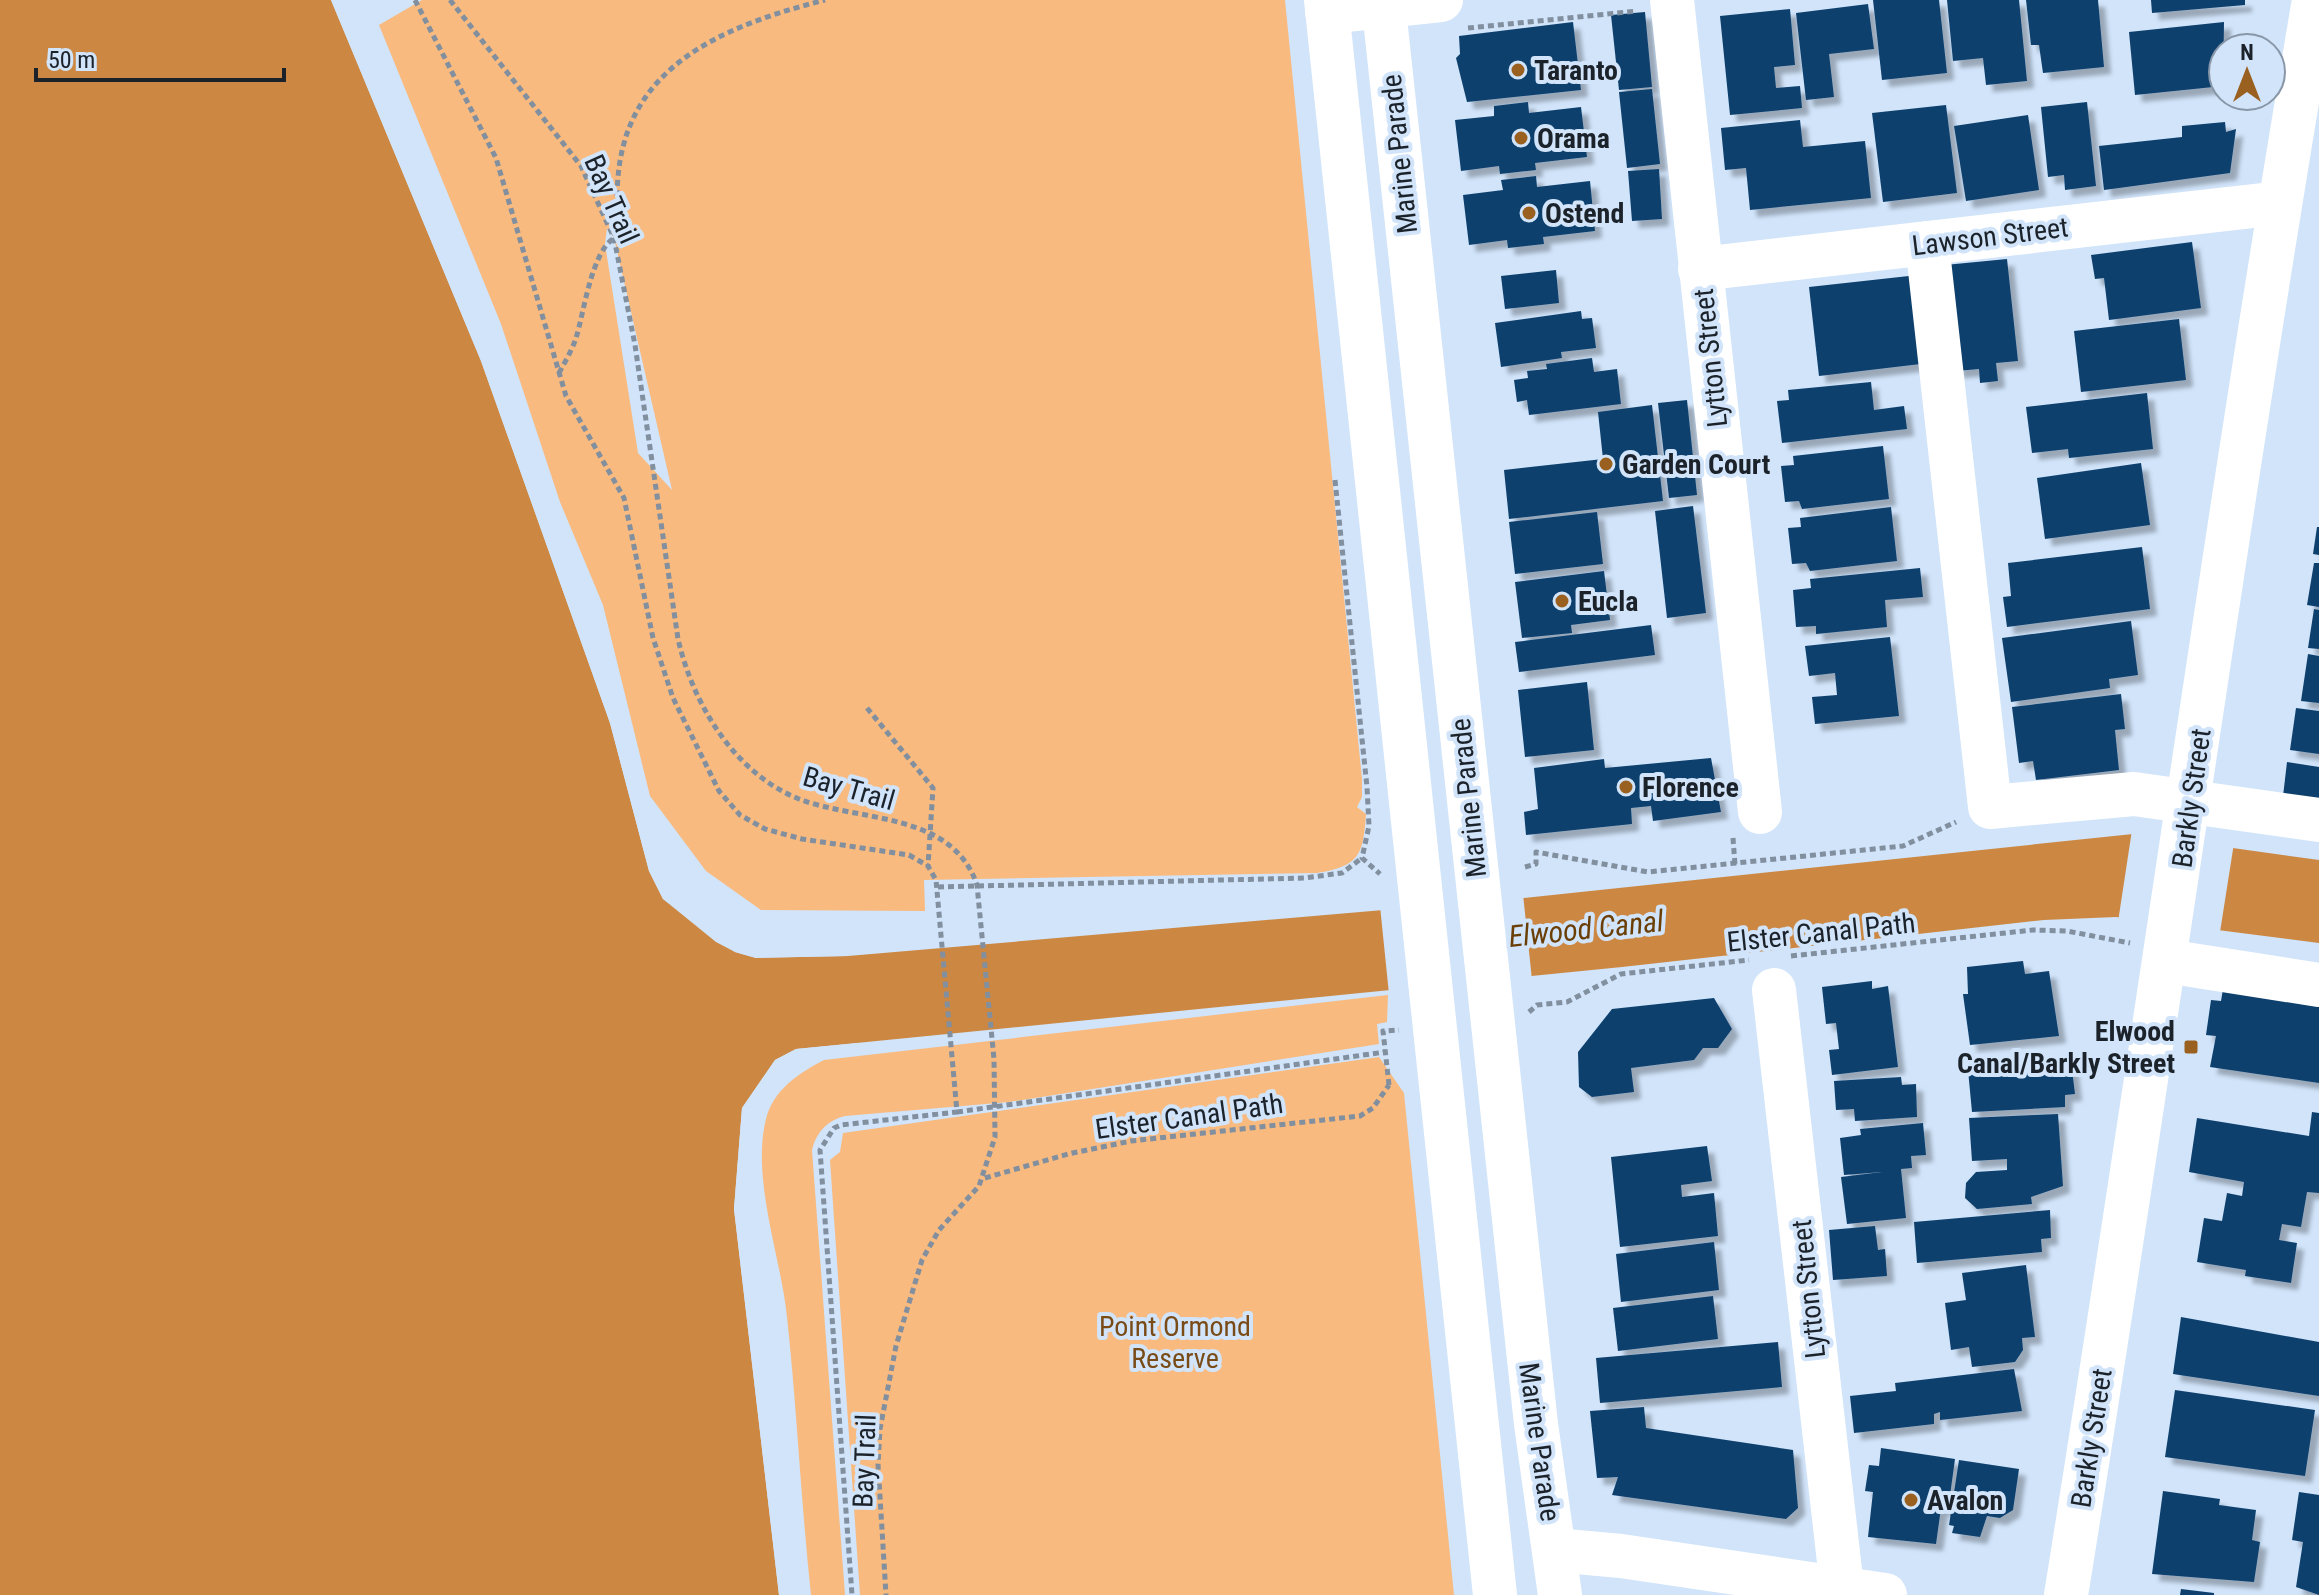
<svg xmlns="http://www.w3.org/2000/svg" width="2319" height="1595" viewBox="0 0 2319 1595" font-family="'Roboto Condensed',sans-serif">
  <style>
    .green { fill: #f8ba7f; fill-rule: evenodd }
    .water { fill: #cc8842 }
    .pier { fill: #d1e4fa }
    .building { fill: #0c3f6d; filter: url(#shadow) }
    .lines { fill: none; stroke-linecap: round; stroke-linejoin: round }
    .path { stroke: #818f9f; stroke-width: 5; stroke-dasharray: 6 4; stroke-linecap: butt }
    .minor { stroke: #fff; stroke-width: 44 }
    .major { stroke: #fff; stroke-width: 44 }
    .poi-dot { fill: #9a601f; stroke: #d1e4fa; stroke-width: 3 }
    .labels { text-anchor: middle; stroke-width: 8; stroke-linejoin: round; paint-order: stroke }
    .poi-label { font-size: 28px; font-weight: bold; fill: #1b222a; stroke: #d1e4fa; text-anchor: start }
    .street-label { font-size: 28px; fill: #1b222a; stroke: #d1e4fa }
    .park-label { font-size: 28px; fill: #794b17; stroke: #d1e4fa }
    .water-label { font-size: 30px; font-style: italic; fill: #6b3e05; stroke: #d1e4fa }
  </style>
  <defs>
    <filter id="shadow"><feDropShadow dx="7" dy="7" stdDeviation="2" flood-color="#0004"/></filter>
  </defs>
  <rect width="100%" height="100%" fill="#d1e4fa"/>
  <!-- green -->
  <g class="green">
    <path d="M422 0H1285L1362 779V797L1357 807 1366 814C1363 855 1360 866 1317 873L924 880 925 911 761 910 706 871 650 796 603 605 560 502 501 324 379 25ZM607 228 614 238 672 490 638 453 605 244Z"/>
    <path d="M1388 995 1387 1022 1377 1024 1379 1044 1009 1102 845 1116C828 1120 816 1132 812 1150L845 1595H811C801 1502 797 1409 787 1317 781 1257 751 1179 766 1119 773 1090 799 1073 824 1060Z"/>
    <polygon points="1379,1057 1404,1093 1454,1595 860,1595 830,1160 840,1152 843,1133"/>
  </g>
  <!-- water -->
  <polygon class="water" points="0,0 331,0 481,361 610,723 649,871 663,899 735,952 756,958 848,956 1523,898 2133,834 2319,860 2319,943 2116,917 2044,920 1622,967 796,1049 775,1060 742,1108 734,1209 779,1595 0,1595"/>
  <!-- pier -->
  <g class="pier">
    <polygon points="331,0 335,0 484,359 614,721 653,869 666,897 718,939 736,948 756,954 848,952 848,956 756,958 735,952 716,942 663,899 649,871 610,723 481,361"/>
    <polygon points="2132,830 2234,843 2220,932 2118,922"/>
    <polygon points="1523,894 1532,980 1389,994 1380,906"/>
    <polygon points="858,1043 859,1047 798,1053 778,1063 746,1110 738,1209 783,1595 779,1595 734,1209 742,1108 775,1060 796,1049"/>
  </g>
  <!-- building -->
  <g class="building">
    <polygon points="1873,0 1939,0 1947,73 1882,80"/>
    <polygon points="1947,0 2019,0 2027,81 1986,85 1983,58 1953,61"/>
    <polygon points="2026,0 2098,0 2104,67 2043,73 2039,45 2031,45"/>
    <polygon points="2151,0 2245,0 2245,5 2152,13"/>
    <polygon points="1868,4 1874,49 1829,54 1834,97 1806,100 1796,13"/>
    <polygon points="1790,9 1795,65 1774,67 1776,88 1800,86 1802,108 1730,115 1720,16"/>
    <polygon points="1645,12 1652,87 1619,90 1611,15"/>
    <polygon points="1573,22 1581,90 1467,102 1456,58 1460,54 1459,36"/>
    <polygon points="2224,22 2223,86 2135,95 2129,32"/>
    <polygon points="1652,89 1660,164 1627,168 1619,92"/>
    <polygon points="1528,102 1529,113 1581,107 1587,157 1535,163 1536,170 1500,174 1499,166 1461,171 1455,120 1494,116 1494,106"/>
    <polygon points="2087,102 2096,186 2065,190 2064,175 2048,177 2041,107"/>
    <polygon points="1946,105 1957,193 1883,202 1872,113"/>
    <polygon points="2028,115 2039,190 1966,201 1954,126"/>
    <polygon points="1800,120 1803,147 1865,141 1871,198 1750,210 1746,168 1725,170 1721,128"/>
    <polygon points="2225,122 2226,132 2236,129 2230,173 2104,190 2099,146 2182,137 2182,126"/>
    <polygon points="1659,169 1662,219 1632,221 1628,171"/>
    <polygon points="1536,176 1537,187 1590,181 1595,231 1543,237 1544,244 1508,248 1507,240 1469,245 1463,195 1503,190 1501,180"/>
    <polygon points="2192,242 2201,308 2109,320 2104,278 2095,279 2091,255"/>
    <polygon points="2007,259 2018,361 1996,363 1998,381 1980,383 1979,369 1956,371 1945,265"/>
    <polygon points="1556,270 1559,303 1505,309 1501,276"/>
    <polygon points="1918,275 1929,363 1819,376 1809,287"/>
    <polygon points="1581,311 1582,319 1592,318 1596,348 1561,352 1562,358 1501,367 1495,323"/>
    <polygon points="2179,319 2186,380 2081,392 2074,331"/>
    <polygon points="1592,358 1594,372 1617,369 1621,404 1529,415 1527,400 1517,402 1514,380 1528,378 1527,371 1547,369 1546,364"/>
    <polygon points="1871,382 1874,410 1904,406 1907,429 1782,443 1777,401 1789,400 1788,390"/>
    <polygon points="2147,393 2153,449 2069,458 2068,449 2032,453 2026,407"/>
    <polygon points="1687,400 1697,495 1669,498 1658,403"/>
    <polygon points="1652,405 1663,501 1509,519 1504,470 1603,459 1598,412"/>
    <polygon points="1883,446 1889,499 1802,509 1799,501 1785,502 1781,466 1794,465 1793,456"/>
    <polygon points="2141,463 2150,525 2045,539 2037,478"/>
    <polygon points="1693,506 1706,613 1667,618 1655,511"/>
    <polygon points="1891,507 1897,561 1810,571 1806,563 1792,564 1788,528 1801,527 1800,518"/>
    <polygon points="1597,512 1603,564 1515,574 1509,522"/>
    <polygon points="2317,527 2319,527 2319,555 2313,554"/>
    <polygon points="2142,547 2150,609 2007,627 2003,597 2011,596 2008,563"/>
    <polygon points="2314,563 2319,563 2319,607 2307,605"/>
    <polygon points="1920,568 1923,597 1885,600 1887,627 1816,634 1816,626 1796,627 1793,590 1811,588 1810,579"/>
    <polygon points="1604,571 1610,620 1571,625 1572,633 1522,638 1515,582"/>
    <polygon points="2314,609 2319,610 2319,649 2308,648"/>
    <polygon points="2131,621 2138,675 2109,679 2110,688 2011,702 2002,638"/>
    <polygon points="1651,625 1655,655 1519,672 1515,642"/>
    <polygon points="1890,637 1899,716 1815,724 1812,697 1837,695 1835,673 1809,676 1805,646"/>
    <polygon points="2308,654 2319,656 2319,703 2301,701"/>
    <polygon points="1587,682 1594,750 1525,757 1518,690"/>
    <polygon points="2121,694 2125,729 2115,730 2119,770 2036,780 2033,761 2019,763 2012,707"/>
    <polygon points="2296,708 2319,711 2319,754 2290,750"/>
    <polygon points="1711,758 1721,812 1653,821 1651,806 1631,808 1632,824 1526,835 1524,812 1538,809 1534,768 1604,759 1605,768"/>
    <polygon points="2287,762 2319,767 2319,811 2282,805"/>
    <polygon points="2023,961 2025,974 2049,971 2059,1036 1970,1045 1963,994 1968,994 1967,967"/>
    <polygon points="1872,981 1872,989 1888,986 1898,1067 1832,1075 1829,1050 1839,1049 1836,1023 1826,1024 1822,987"/>
    <polygon points="2224,983 2319,997 2319,1083 2210,1067 2216,1036 2206,1035 2211,1000 2221,1001"/>
    <polygon points="1714,998 1732,1029 1718,1048 1703,1048 1694,1060 1631,1068 1634,1092 1592,1097 1579,1087 1578,1052 1612,1009"/>
    <polygon points="2071,1061 2075,1094 2065,1095 2065,1107 1972,1112 1968,1070"/>
    <polygon points="1901,1077 1902,1085 1916,1084 1917,1117 1855,1121 1854,1109 1836,1110 1834,1081"/>
    <polygon points="2312,1112 2319,1113 2319,1193 2307,1192 2301,1227 2282,1224 2279,1240 2297,1243 2291,1283 2245,1276 2246,1270 2197,1262 2204,1218 2222,1221 2227,1193 2242,1196 2244,1182 2189,1172 2197,1118 2309,1136"/>
    <polygon points="2058,1114 2063,1186 2031,1197 2032,1204 1977,1209 1965,1198 1966,1183 1976,1172 2007,1170 2007,1159 1972,1161 1969,1118"/>
    <polygon points="1923,1123 1926,1155 1911,1156 1912,1168 1901,1169 1906,1218 1847,1224 1841,1177 1882,1172 1844,1175 1840,1138 1861,1135 1860,1129"/>
    <polygon points="1707,1146 1712,1181 1681,1185 1682,1197 1714,1193 1718,1236 1620,1247 1611,1157"/>
    <polygon points="2050,1210 2051,1238 2041,1239 2042,1252 1917,1263 1914,1222"/>
    <polygon points="1875,1226 1878,1250 1885,1249 1887,1276 1833,1280 1829,1230"/>
    <polygon points="1714,1242 1719,1290 1621,1302 1616,1254"/>
    <polygon points="2026,1265 2035,1337 2022,1338 2023,1350 2015,1362 1972,1367 1969,1347 1951,1350 1945,1303 1966,1300 1962,1273"/>
    <polygon points="1713,1296 1718,1339 1618,1351 1613,1308"/>
    <polygon points="2181,1317 2319,1342 2319,1396 2173,1374"/>
    <polygon points="1778,1342 1782,1387 1600,1403 1596,1358"/>
    <polygon points="2014,1369 2022,1411 1940,1420 1940,1412 1934,1414 1934,1424 1854,1433 1850,1396 1896,1391 1895,1383"/>
    <polygon points="2175,1390 2315,1410 2305,1476 2165,1457"/>
    <polygon points="1644,1407 1646,1428 1793,1450 1798,1508 1786,1519 1612,1495 1618,1477 1597,1478 1590,1411"/>
    <polygon points="1881,1448 1955,1459 1948,1510 1941,1508 1936,1544 1868,1537 1873,1492 1865,1491 1869,1465 1879,1466"/>
    <polygon points="1959,1460 2019,1469 2013,1510 2000,1518 1987,1516 1980,1537 1952,1533 1954,1526 1949,1525"/>
    <polygon points="2163,1491 2220,1499 2219,1505 2256,1510 2252,1540 2260,1542 2254,1582 2152,1574"/>
    <polygon points="2299,1492 2319,1495 2319,1595 2296,1587 2303,1542 2292,1540"/>
    <polygon points="2181,1589 2214,1593 2214,1595 2180,1595"/>
  </g>
  <g class="lines">
    <!-- path -->
    <g class="path">
      <polyline points="415,0 496,158 566,396 624,498 653,638 673,698 719,791 740,815 765,829 802,839 909,855 928,866 936,880 957,1112 841,1125 834,1128 820,1150 852,1595"/>
      <path d="M450 0 581 166 614 238 635 345 678 639C693 704 734 773 799 799 859 822 952 811 977 885L994 1059 995 1137 979 1186 939 1230 922 1260 896 1346 880 1429 878 1464 886 1595"/>
      <polyline points="1468,28 1637,11"/>
      <path d="M559 373C565 362 572 350 576 338 584 313 591 253 614 238 618 208 615 177 623 147 646 54 743 21 825 0"/>
      <polyline points="1335,480 1367,787 1369,826 1362,858 1380,874"/>
      <polyline points="867,708 933,788 928,866"/>
      <polyline points="1733,838 1735,865"/>
      <polyline points="1525,867 1536,864 1536,852 1648,872 1903,846 1956,822"/>
      <polyline points="938,887 1304,878 1342,873 1362,858"/>
      <polyline points="1791,956 2033,930 2067,931 2130,943"/>
      <polyline points="1529,1012 1537,1005 1567,1002 1621,974 1749,960"/>
      <polyline points="1389,1085 1383,1031 1399,1030"/>
      <polyline points="957,1112 1385,1052"/>
      <polyline points="985,1178 1068,1154 1131,1141 1360,1116 1373,1108 1389,1085"/>
    </g>
    <!-- minor -->
    <g class="minor">
      <polyline points="1672,0 1760,812"/>
      <polyline points="1327,12 1441,0"/>
      <polyline points="1927,243 1990,807 2134,794 2319,820"/>
      <polyline points="1700,269 2280,203"/>
      <polyline points="2166,961 2319,985"/>
      <polyline points="1774,990 1842,1588"/>
      <polyline points="1555,1550 1621,1556 1885,1595"/>
    </g>
    <!-- major -->
    <g class="major">
      <polyline points="1326,0 1495,1595"/>
      <polyline points="1383,0 1536,1424 1560,1595"/>
      <path d="M2066 1595C2152 1064 2224 530 2314 0"/>
    </g>
  </g>
  <!-- markers -->
  <g class="poi-dot">
    <circle cx="1518" cy="70" r="8"/>
    <circle cx="1521" cy="138" r="8"/>
    <circle cx="1529" cy="213" r="8"/>
    <circle cx="1606" cy="464" r="8"/>
    <circle cx="1562" cy="601" r="8"/>
    <circle cx="1626" cy="787" r="8"/>
    <rect x="2183" y="1039" width="16" height="16" rx="4"/>
    <circle cx="1911" cy="1500" r="8"/>
  </g>
  <g class="labels">
    <!-- poi labels -->
    <g class="poi-label">
      <text x="1534" y="80">Taranto</text>
      <text x="1537" y="148">Orama</text>
      <text x="1545" y="223">Ostend</text>
      <text x="1622" y="474">Garden Court</text>
      <text x="1578" y="611">Eucla</text>
      <text x="1642" y="797">Florence</text>
      <text x="2175" y="1041" text-anchor="end">Elwood<tspan x="2175" dy="32">Canal/Barkly Street</tspan></text>
      <text x="1927" y="1510">Avalon</text>
    </g>
    <!-- street labels -->
    <g class="street-label">
      <text transform="translate(1399 154) rotate(-96)" y="10">Marine Parade</text>
      <text transform="translate(612 199) rotate(66)" y="10">Bay Trail</text>
      <text transform="translate(1990 236) rotate(-7)" y="10">Lawson Street</text>
      <text transform="translate(1710 358) rotate(-96)" y="10">Lytton Street</text>
      <text transform="translate(849 788) rotate(16)" y="10">Bay Trail</text>
      <text transform="translate(1468 798) rotate(-96)" y="10">Marine Parade</text>
      <text transform="translate(2191 798) rotate(-82)" y="10">Barkly Street</text>
      <text transform="translate(1821 932) rotate(-6)" y="10">Elster Canal Path</text>
      <text transform="translate(1189 1116) rotate(-8)" y="10">Elster Canal Path</text>
      <text transform="translate(1808 1289) rotate(-96)" y="10">Lytton Street</text>
      <text transform="translate(2091 1438) rotate(-81)" y="10">Barkly Street</text>
      <text transform="translate(1540 1442) rotate(82)" y="10">Marine Parade</text>
      <text transform="translate(864 1461) rotate(-88)" y="10">Bay Trail</text>
    </g>
    <!-- park labels -->
    <g class="park-label">
      <text x="1175" y="1336">Point Ormond<tspan x="1175" dy="32">Reserve</tspan></text>
    </g>
    <!-- water labels -->
    <g class="water-label">
      <text transform="translate(1586 929) rotate(-6)" y="10">Elwood Canal</text>
    </g>
  </g>
  <!-- north arrow -->
  <g transform="translate(2247 72)"><circle r="38" fill="#d1e4fa" stroke="#8896a7" stroke-width="2"/>
  <path d="M0-6L14 30L0 20L-14 30Z" fill="#9a601f"/>
  <text y="-12" font-size="22" font-weight="bold" text-anchor="middle" fill="#1b222a">N</text>
  </g>
  <!-- scale -->
  <path d="M36 68v12h248v-12" fill="none" stroke="#1b222a" stroke-width="4"/>
  <text x="48" y="68" font-size="24" fill="#1b222a" stroke="#d1e4fa" stroke-width="6" paint-order="stroke">50 m</text>
</svg>
